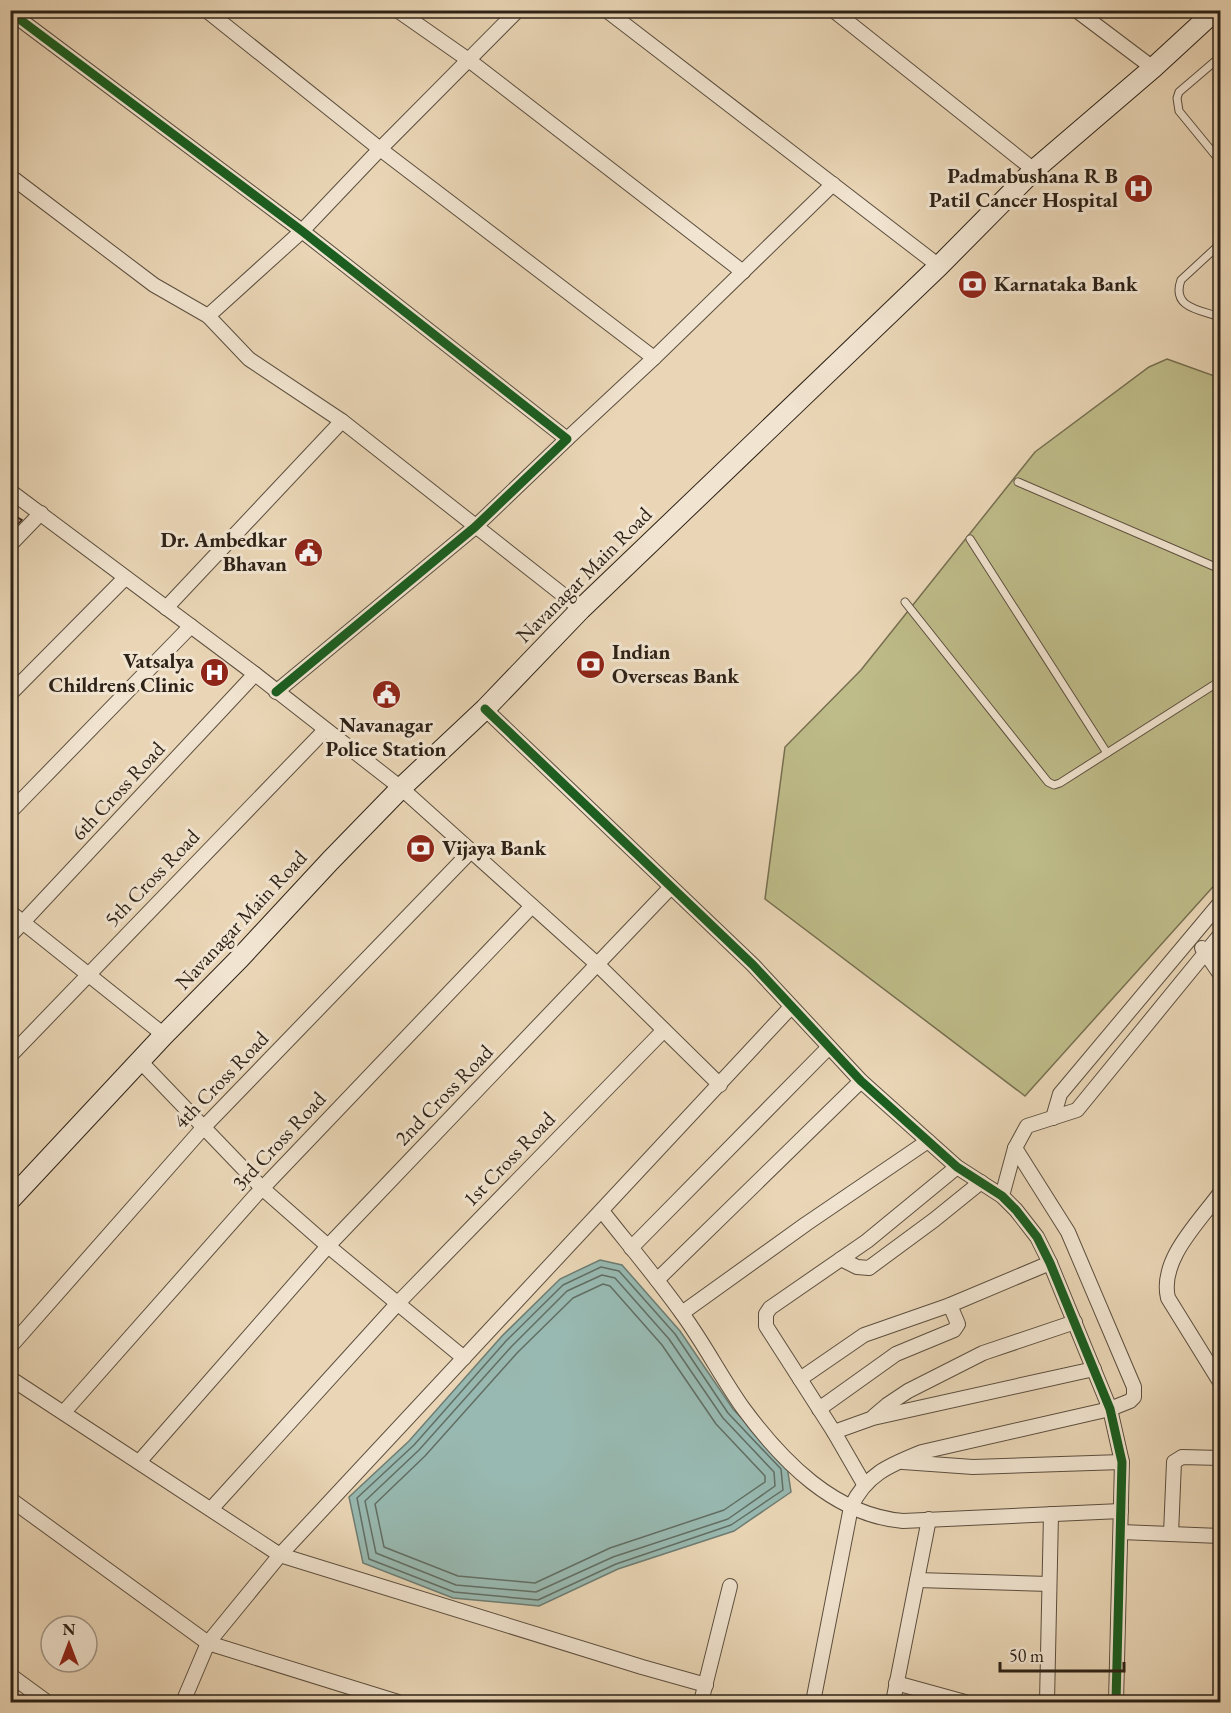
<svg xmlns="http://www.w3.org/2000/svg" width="1231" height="1713" viewBox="0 0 1231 1713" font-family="'EB Garamond',serif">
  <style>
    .green { fill: #bebc89; stroke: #766f50; stroke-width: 1.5 }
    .water { fill: #98b9b1; stroke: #6d7d73; stroke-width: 1.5 }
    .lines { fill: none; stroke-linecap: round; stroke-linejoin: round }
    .shore { stroke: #626e64; stroke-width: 1.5 }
    .building { fill: #e7a08c; stroke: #2d2217; stroke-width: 1.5 }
    .lane-casing { stroke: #5c4f3f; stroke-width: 9 }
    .street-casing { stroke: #5c4f3f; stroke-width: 16 }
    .secondary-casing { stroke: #2d2217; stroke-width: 22 }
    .lane { stroke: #f1e4d0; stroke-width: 7 }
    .street { stroke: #f1e4d0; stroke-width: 14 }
    .secondary { stroke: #f1e4d0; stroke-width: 20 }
    .cycleway-casing { stroke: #f1e4d0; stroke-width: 13 }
    .cycleway { stroke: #1b5e20; stroke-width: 9 }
    .labels { text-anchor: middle; stroke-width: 6; stroke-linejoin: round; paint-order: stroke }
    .poi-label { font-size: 21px; font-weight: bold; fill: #2d2217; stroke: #f1e4d0; text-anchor: end }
    .street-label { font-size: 21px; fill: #2d2217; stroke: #f1e4d0 }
  </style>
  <rect width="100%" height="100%" fill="#ead6b6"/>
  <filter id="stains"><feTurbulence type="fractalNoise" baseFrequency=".00333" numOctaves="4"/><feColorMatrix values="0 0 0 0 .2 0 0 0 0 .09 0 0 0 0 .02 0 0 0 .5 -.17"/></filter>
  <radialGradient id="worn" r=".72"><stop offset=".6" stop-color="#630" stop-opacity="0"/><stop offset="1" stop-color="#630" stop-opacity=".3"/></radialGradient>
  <!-- green -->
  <polygon class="green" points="1167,359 1220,378 1220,879 1025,1096 765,899 785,747 861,670 1035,452 1149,367"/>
  <!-- water -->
  <polygon class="water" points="600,1260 622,1265 680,1331 733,1409 787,1466 791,1492 734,1531 618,1569 539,1606 453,1598 363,1563 349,1497 409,1441 502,1336 560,1279"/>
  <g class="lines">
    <!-- shore -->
    <g class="shore">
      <polygon points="601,1267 619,1271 675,1334 728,1413 781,1469 783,1490 731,1525 616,1564 538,1600 454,1592 369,1559 357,1498 414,1445 506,1341 563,1285"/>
      <polygon points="602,1275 615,1278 669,1339 723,1418 774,1472 775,1486 728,1519 613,1557 536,1592 456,1585 376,1553 365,1501 419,1450 512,1346 567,1291"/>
      <polygon points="603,1284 610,1286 662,1345 716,1424 765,1476 765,1482 724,1510 610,1548 535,1583 458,1576 384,1547 375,1504 425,1456 518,1352 573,1298"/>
    </g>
  </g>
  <!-- building -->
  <polygon class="building" points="10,513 22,520 10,532"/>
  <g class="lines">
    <defs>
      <g id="lane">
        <polyline points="1220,57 1179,92 1177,98 1179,111 1220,161"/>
        <path d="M1220 244 1181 280C1171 308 1200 310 1220 317"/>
        <polyline points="1018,482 1220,569"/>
        <polyline points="970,539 1107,753"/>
        <polyline points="905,602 1048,782 1054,785 1060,783 1220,681"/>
      </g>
      <g id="street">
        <polyline points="206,10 380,149 654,358"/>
        <polyline points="397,10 470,61 743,272"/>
        <polyline points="606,10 939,266"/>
        <polyline points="833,10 1034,170"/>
        <polyline points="1076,10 1153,68"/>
        <polyline points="10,12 302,231 567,439 475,527 276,692"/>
        <polyline points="10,176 154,285 208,316 249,359 342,421 581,609"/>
        <polyline points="208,316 302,231 380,149 518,10"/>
        <polyline points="567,439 654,358 833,184"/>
        <polyline points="10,491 255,674 401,788 598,965 720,1085"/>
        <polyline points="10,545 41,513"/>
        <polyline points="166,608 342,421"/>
        <polyline points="10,694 125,578"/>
        <polyline points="485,709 753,965 861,1081 957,1167 1002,1196 1016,1210 1037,1237 1050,1263 1110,1409 1122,1462 1116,1702"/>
        <polyline points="10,812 191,626"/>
        <polyline points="10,912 164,1035"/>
        <polyline points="10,936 255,674"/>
        <polyline points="1202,948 1220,974"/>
        <polyline points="10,1056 325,730"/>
        <polyline points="140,1061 262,1188 328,1246 464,1358"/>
        <polyline points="1053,1118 1060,1094 1220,903"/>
        <path d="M1220 1193C1199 1222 1159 1260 1168 1298L1220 1382"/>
        <polyline points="1002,1196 1015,1148 1027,1126 1077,1110 1220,935"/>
        <path d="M602 1211C628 1244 656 1277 681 1312 704 1343 721 1377 743 1408 782 1461 834 1515 903 1521L1121 1511"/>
        <polyline points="631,1248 829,1047"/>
        <polyline points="841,1259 857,1267 869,1268 934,1220 981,1182"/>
        <polyline points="657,1280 861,1081"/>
        <polyline points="682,1313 806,1224 928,1141"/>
        <polyline points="10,1347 203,1128 471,851"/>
        <polyline points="10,1378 280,1555 642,1667 706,1685"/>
        <polyline points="800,1379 864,1335 950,1305 1050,1263"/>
        <polyline points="819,1409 896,1354 954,1330 958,1324 950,1305"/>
        <polyline points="64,1412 255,1196 532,906"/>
        <polyline points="874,1416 887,1405 908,1391 983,1353 1075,1322"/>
        <polyline points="834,1432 873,1418 1094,1369"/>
        <polyline points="139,1462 328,1246 671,887"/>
        <polyline points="903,1462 973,1467 1122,1462"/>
        <polyline points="864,1484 834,1432 766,1326 766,1314 770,1308 867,1241 957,1167"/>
        <polyline points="10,1499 208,1643 398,1702"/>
        <polyline points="212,1508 398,1303 664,1030"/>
        <polyline points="1121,1532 1220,1536"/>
        <polyline points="1171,1534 1174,1462 1182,1457 1220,1458"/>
        <polyline points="917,1580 1049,1584"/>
        <polyline points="10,1675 47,1702"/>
        <polyline points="896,1683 965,1702"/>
        <polyline points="183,1702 208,1643 280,1555 791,1007"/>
        <polyline points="701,1702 730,1586"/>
        <path d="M813 1702 851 1507C866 1474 890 1465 922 1452L1110 1409 1130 1401 1134 1397V1387L1068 1232 1015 1148"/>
        <polyline points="893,1702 929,1519"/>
        <polyline points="1047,1702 1051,1514"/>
      </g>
      <polyline id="secondary" points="10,1200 164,1035 240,958 330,861 401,788 485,709 581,609 939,266 1034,170 1153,68 1216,10"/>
    </defs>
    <!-- lane casing -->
    <use href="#lane" class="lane-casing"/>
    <!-- street casing -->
    <use href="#street" class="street-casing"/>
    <!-- secondary casing -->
    <use href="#secondary" class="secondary-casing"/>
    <!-- lane -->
    <use href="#lane" class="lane"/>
    <!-- street -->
    <use href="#street" class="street"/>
    <!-- secondary -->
    <use href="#secondary" class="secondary"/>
    <defs>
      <g id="cycleway">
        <polyline points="10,12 302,231 567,439 475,527 276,692"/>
        <polyline points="485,709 753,965 861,1081 957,1167 1002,1196 1016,1210 1037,1237 1050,1263 1110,1409 1122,1462 1116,1702"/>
      </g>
    </defs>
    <!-- cycleway casing -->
    <use href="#cycleway" class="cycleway-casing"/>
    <!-- cycleway -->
    <use href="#cycleway" class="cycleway"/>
  </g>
  <!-- icons -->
  <defs>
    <symbol id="hospital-disc" viewBox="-11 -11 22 22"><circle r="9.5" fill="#8f2418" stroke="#f1e4d0"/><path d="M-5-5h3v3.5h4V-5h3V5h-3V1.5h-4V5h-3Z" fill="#fff"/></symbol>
    <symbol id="bank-disc" viewBox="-11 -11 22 22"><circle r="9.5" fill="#8f2418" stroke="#f1e4d0"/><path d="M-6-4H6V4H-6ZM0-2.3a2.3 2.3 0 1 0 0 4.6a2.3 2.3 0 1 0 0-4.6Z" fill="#fff"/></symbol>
    <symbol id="civic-disc" viewBox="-11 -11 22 22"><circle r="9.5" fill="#8f2418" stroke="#f1e4d0"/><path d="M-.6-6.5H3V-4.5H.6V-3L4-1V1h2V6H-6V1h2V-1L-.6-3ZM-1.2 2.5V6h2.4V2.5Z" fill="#fff"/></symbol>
  </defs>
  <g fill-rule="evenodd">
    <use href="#hospital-disc" x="1122" y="172" width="33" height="33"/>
    <use href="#bank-disc" x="956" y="268" width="33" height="33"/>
    <use href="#civic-disc" x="292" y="536" width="33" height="33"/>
    <use href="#bank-disc" x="574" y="648" width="33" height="33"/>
    <use href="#hospital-disc" x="198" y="656" width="33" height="33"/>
    <use href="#civic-disc" x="370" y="678" width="33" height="33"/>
    <use href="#bank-disc" x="404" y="832" width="33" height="33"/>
  </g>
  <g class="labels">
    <!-- poi labels -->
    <g class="poi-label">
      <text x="1118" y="183">Padmabushana R B<tspan x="1118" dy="24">Patil Cancer Hospital</tspan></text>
      <text x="994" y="291" text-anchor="start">Karnataka Bank</text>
      <text x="287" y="547">Dr. Ambedkar<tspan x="287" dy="24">Bhavan</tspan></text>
      <text x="612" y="659" text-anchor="start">Indian<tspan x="612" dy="24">Overseas Bank</tspan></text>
      <text x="194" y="668">Vatsalya<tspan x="194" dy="24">Childrens Clinic</tspan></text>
      <text x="386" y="732" text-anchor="middle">Navanagar<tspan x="386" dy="24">Police Station</tspan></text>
      <text x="442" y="855" text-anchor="start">Vijaya Bank</text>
    </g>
    <!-- street labels -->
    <g class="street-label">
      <text transform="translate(584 575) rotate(-45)" y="7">Navanagar Main Road</text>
      <text transform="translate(118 791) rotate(-47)" y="7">6th Cross Road</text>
      <text transform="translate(152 878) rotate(-46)" y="7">5th Cross Road</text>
      <text transform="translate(241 920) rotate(-47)" y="7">Navanagar Main Road</text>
      <text transform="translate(221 1080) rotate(-46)" y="7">4th Cross Road</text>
      <text transform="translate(444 1095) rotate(-46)" y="7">2nd Cross Road</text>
      <text transform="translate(279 1141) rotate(-47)" y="7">3rd Cross Road</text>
      <text transform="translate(509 1159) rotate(-46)" y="7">1st Cross Road</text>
    </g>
  </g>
  <!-- margin -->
  <rect width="1231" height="1713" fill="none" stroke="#ead6b6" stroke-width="36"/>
  <rect x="12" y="12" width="1207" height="1689" fill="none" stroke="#2d2217" stroke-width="3"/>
  <rect x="18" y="18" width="1195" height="1677" fill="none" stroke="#2d2217" stroke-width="1.5"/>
  <!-- north arrow -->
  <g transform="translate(69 1644)"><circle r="28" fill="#f1e4d0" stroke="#a39686" stroke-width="1.5"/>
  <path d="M0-4.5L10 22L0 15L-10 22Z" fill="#8f2418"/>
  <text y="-9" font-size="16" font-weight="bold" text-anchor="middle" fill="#2d2217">N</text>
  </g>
  <!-- scale -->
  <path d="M1000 1662v9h124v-9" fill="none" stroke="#2d2217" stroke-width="3"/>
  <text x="1009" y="1662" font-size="18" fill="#2d2217" stroke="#f1e4d0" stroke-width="4.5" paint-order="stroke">50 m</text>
  <rect width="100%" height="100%" filter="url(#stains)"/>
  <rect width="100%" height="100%" fill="url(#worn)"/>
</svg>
